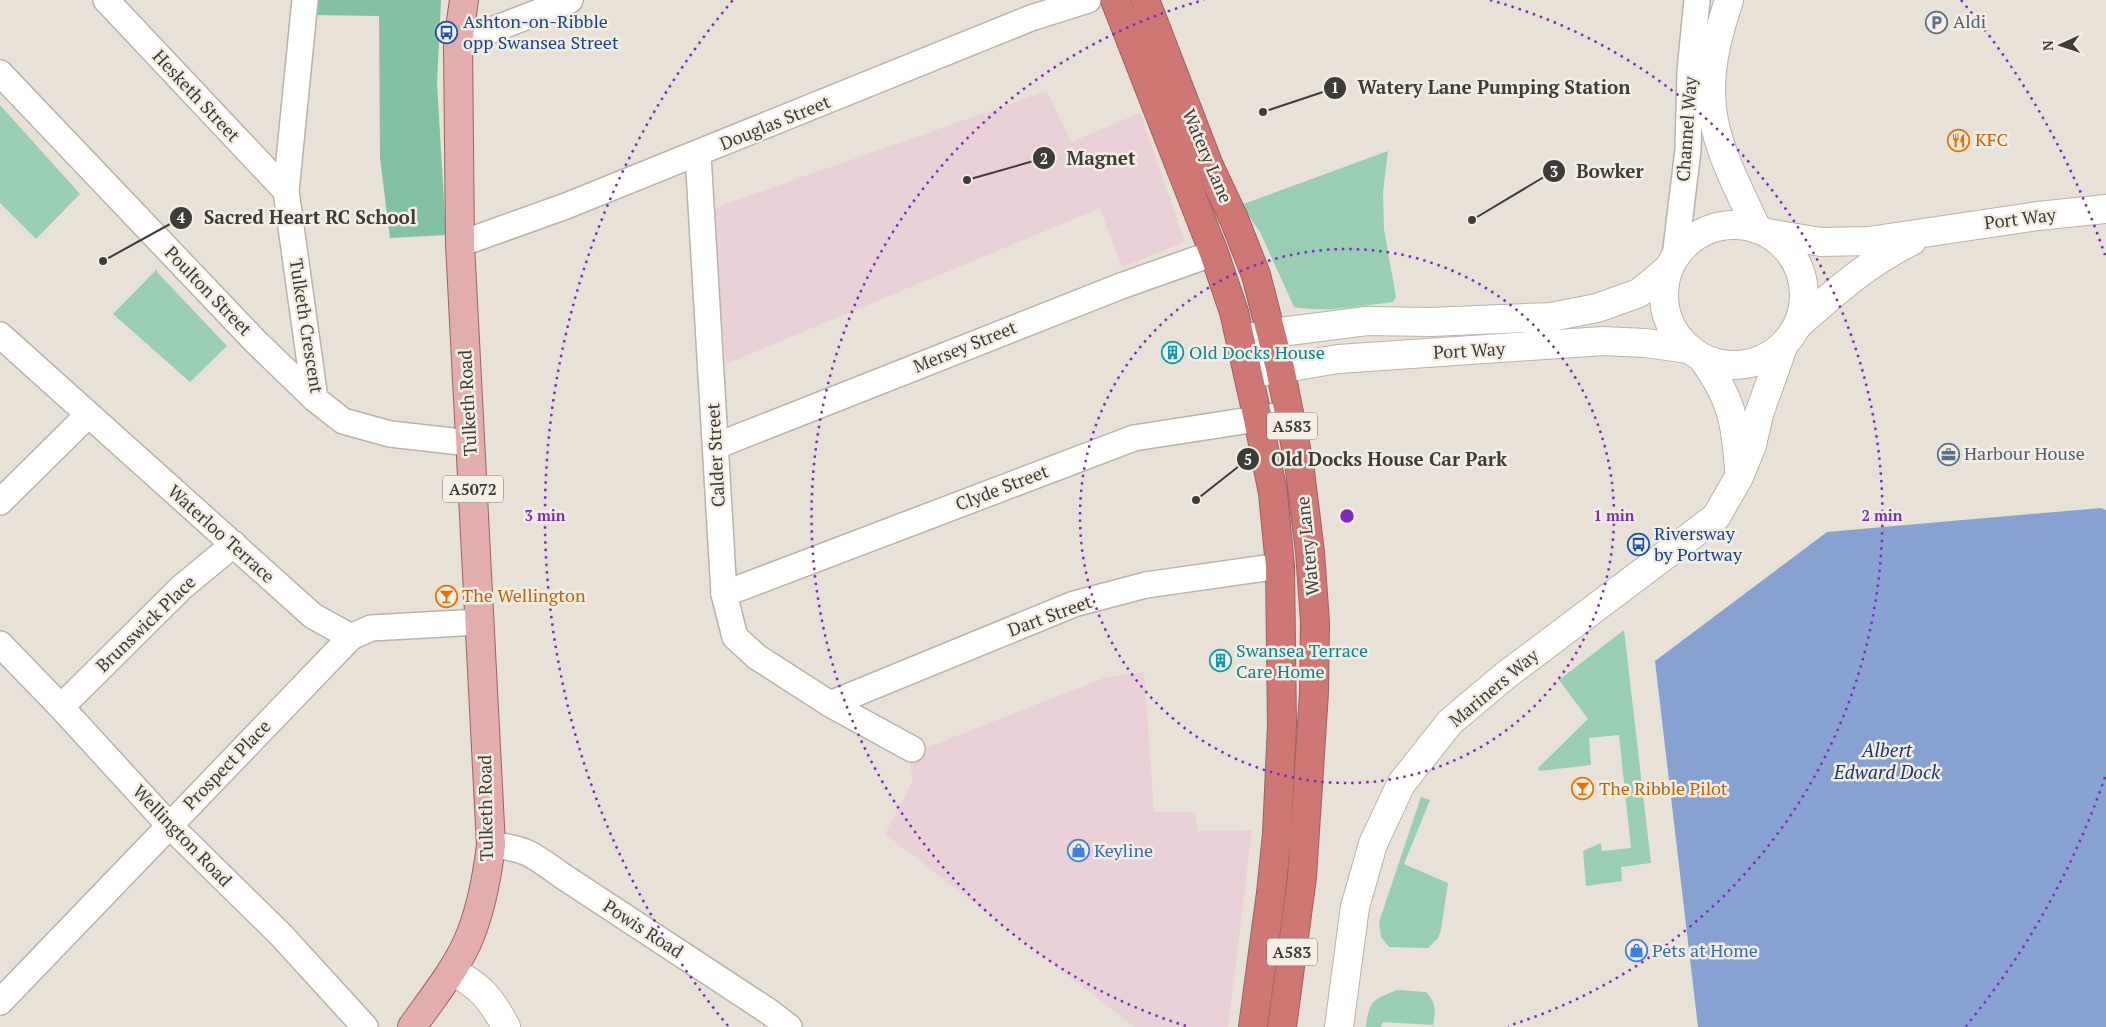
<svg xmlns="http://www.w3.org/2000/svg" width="2106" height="1027" viewBox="0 0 2106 1027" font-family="'PT Serif',serif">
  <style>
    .industrial { fill: #ead0d7 }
    .green { fill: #99ceb5 }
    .forest { fill: #82c1a4 }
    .water { fill: #87a1d1 }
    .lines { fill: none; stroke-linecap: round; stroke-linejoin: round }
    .street-casing { stroke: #b9b3a9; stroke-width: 28 }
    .secondary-casing { stroke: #b9b3a9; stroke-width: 30 }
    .primary-casing { stroke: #9c6260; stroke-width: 30 }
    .highway-casing { stroke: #9c6260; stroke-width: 30 }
    .street { stroke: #fff; stroke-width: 25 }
    .secondary { stroke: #fff; stroke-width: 28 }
    .primary { stroke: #e2adac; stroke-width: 28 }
    .highway { stroke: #ce7775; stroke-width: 28 }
    .ring { fill: none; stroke: #7b2cbf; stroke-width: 2.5; stroke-dasharray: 2.5 5 }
    .labels { text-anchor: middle; stroke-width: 5; stroke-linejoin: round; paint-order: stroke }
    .shield { fill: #f4eee4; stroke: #75716c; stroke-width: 1 }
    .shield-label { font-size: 16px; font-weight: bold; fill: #3e3c38 }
    .transit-label { font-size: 18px; fill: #164399; stroke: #f4eee4; text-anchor: start }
    .service-label { font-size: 18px; fill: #4e5e75; stroke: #f4eee4; text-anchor: start }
    .street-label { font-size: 18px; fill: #3e3c38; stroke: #f4eee4 }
    .food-label { font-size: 18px; fill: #c56008; stroke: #f4eee4; text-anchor: start }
    .culture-label { font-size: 18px; fill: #0d838f; stroke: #f4eee4; text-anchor: start }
    .shop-label { font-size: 18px; fill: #366cbe; stroke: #f4eee4; text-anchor: start }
    .water-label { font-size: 19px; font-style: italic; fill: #193671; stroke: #f4eee4 }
    .centre { fill: #7b2cbf; stroke: #f4eee4; stroke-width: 2.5 }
    .ring-label { font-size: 15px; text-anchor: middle; font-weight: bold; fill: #7b2cbf; stroke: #f4eee4; stroke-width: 5; stroke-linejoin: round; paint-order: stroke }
    .leader { fill: none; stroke: #3e3c38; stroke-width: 2 }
    .callout-dot { fill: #3e3c38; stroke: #f4eee4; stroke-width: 2 }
    .mark-label { font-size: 15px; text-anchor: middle; font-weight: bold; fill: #fff }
    .callout-label { font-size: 19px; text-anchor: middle; font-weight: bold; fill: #3e3c38; stroke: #f4eee4; stroke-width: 5; stroke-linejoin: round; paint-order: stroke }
  </style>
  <rect width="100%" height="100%" fill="#e7e1d7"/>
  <!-- industrial -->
  <g class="industrial">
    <polygon points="1047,91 1071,142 1140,113 1185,242 1122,267 1100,208 726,364 709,210"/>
    <polygon points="1144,672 1154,812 1195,812 1197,831 1252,830 1228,1027 1135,1027 885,834 913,780 908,755 1104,678"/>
  </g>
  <!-- green -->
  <g class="green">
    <polygon points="0,105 80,194 36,239 0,203"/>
    <path d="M1388 151 1383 192 1384 229 1396 297 1393 302C1361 306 1326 313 1294 307L1260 232 1241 205Z"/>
    <polygon points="157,269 157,272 227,346 190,382 113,314"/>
    <polygon points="1624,630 1651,863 1621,867 1622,881 1586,886 1583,851 1601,843 1602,851 1631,848 1619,735 1589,738 1591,765 1539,771 1538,768 1588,719 1559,680"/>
    <polygon points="1421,797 1430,800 1404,864 1448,883 1441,930 1438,938 1428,948 1389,947 1381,937 1379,922"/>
    <path d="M1397 990 1426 992C1436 1003 1436 1010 1433 1025L1383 1022 1381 1027H1366C1369 1000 1373 1000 1397 990Z"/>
  </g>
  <!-- forest -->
  <polygon class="forest" points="319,0 441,0 437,83 446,235 390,238 380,158 379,16 317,15"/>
  <!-- water -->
  <polygon class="water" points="2101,508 2106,510 2106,1027 1698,1027 1655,661 1827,532"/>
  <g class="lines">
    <defs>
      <g id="street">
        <polyline points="106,0 286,191"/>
        <polyline points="305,0 286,191 315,399 343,421 390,434 470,443"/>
        <polyline points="458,43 570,0"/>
        <polyline points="0,73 255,341 315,399"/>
        <polyline points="698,154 724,594 735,637 757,657 830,704 912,749"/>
        <polyline points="460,244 566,206 1031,18 1088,0"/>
        <polyline points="1675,257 1688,150 1690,71 1697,0"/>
        <polyline points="0,335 313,616 351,637 371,628 479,622"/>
        <polyline points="716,446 1121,286 1214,253"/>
        <polyline points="0,502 88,415"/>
        <polyline points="724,594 1134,438 1289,414"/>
        <polyline points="0,644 61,707 169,825 281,935 365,1027"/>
        <polyline points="830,704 1074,604 1146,585 1280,566"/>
        <polyline points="61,707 182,587 234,544"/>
        <path d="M491 845C527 848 533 855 561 875L768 1011 789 1027"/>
        <polyline points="0,1002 351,637"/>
      </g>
      <g id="secondary">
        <path d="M1729 0C1719 31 1710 62 1711 95 1712 142 1738 187 1757 229"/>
        <circle cx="1734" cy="295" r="70"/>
        <polyline points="1767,233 1821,242 1869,241 2038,216 2106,209"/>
        <path d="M1798 325C1835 292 1867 263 1912 241"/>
        <polyline points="1241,340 1272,333 1367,321 1430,322 1551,317 1597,308 1639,293 1669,268"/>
        <path d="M1702 358C1731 397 1736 422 1739 470"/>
        <polyline points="1249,374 1338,359 1603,341 1645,343 1690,349"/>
        <path d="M452 971C480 986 491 998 506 1027"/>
        <polyline points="1339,1027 1355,907 1373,844 1401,784 1450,722 1506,675 1716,517 1739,477 1752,445 1759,414 1784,344"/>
      </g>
      <path id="primary" d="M412 1027C431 1000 453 973 467 943 481 912 487 878 491 845L460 244 458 43 464 0"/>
      <g id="highway">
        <polyline points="1115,0 1214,253 1234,312 1258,419 1273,493 1280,566 1282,725 1277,834 1271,893 1253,1027"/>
        <polyline points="1145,0 1209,166 1234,219 1256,275 1280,368 1299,463 1310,552 1315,622 1314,692 1302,877 1282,1027"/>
      </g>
    </defs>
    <!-- street casing -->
    <use href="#street" class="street-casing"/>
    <!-- secondary casing -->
    <use href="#secondary" class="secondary-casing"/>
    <!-- primary casing -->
    <use href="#primary" class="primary-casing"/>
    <!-- highway casing -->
    <use href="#highway" class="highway-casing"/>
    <!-- street -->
    <use href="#street" class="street"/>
    <!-- secondary -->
    <use href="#secondary" class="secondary"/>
    <!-- primary -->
    <use href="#primary" class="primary"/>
    <!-- highway -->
    <use href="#highway" class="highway"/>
  </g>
  <!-- distance rings -->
  <g class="ring">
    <circle cx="1347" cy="516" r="267"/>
    <path d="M1186 1026A535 535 0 0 1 1204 0M1490 0A535 535 0 0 1 1508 1026"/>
    <path d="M2105 777A802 802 0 0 1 1966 1026M728 1026A802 802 0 0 1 733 0M1961 0A802 802 0 0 1 2105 255"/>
  </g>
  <!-- icons -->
  <defs>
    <symbol id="parking-ring" viewBox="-11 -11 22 22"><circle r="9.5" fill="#f4eee4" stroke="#5c6f8a" stroke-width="1.5"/><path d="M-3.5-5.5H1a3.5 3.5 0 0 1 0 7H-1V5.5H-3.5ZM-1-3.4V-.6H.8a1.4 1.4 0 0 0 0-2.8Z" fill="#5c6f8a"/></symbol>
    <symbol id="bus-ring" viewBox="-11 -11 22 22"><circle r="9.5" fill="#f4eee4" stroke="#1a4fb4" stroke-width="1.5"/><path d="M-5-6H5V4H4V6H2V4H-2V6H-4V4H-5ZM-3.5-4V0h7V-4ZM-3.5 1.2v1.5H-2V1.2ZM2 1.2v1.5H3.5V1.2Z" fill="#1a4fb4"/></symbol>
    <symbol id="restaurant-ring" viewBox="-11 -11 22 22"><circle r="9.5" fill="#f4eee4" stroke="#e8710a" stroke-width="1.5"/><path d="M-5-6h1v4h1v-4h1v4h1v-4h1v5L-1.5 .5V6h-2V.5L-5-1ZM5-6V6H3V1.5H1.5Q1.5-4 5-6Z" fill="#e8710a"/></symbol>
    <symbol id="building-ring" viewBox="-11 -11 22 22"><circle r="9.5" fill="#f4eee4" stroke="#0f9aa8" stroke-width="1.5"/><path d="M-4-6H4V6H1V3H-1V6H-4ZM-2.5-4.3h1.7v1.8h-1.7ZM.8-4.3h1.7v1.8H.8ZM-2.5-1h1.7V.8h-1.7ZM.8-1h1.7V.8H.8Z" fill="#0f9aa8"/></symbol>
    <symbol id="office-ring" viewBox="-11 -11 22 22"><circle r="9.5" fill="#f4eee4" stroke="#5c6f8a" stroke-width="1.5"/><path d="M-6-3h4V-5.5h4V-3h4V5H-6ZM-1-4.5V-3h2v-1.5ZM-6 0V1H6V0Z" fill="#5c6f8a"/></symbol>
    <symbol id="bar-ring" viewBox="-11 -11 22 22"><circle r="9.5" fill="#f4eee4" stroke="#e8710a" stroke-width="1.5"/><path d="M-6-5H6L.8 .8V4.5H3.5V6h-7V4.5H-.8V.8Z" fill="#e8710a"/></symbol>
    <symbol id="shop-ring" viewBox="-11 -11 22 22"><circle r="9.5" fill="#f4eee4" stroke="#3f7fe0" stroke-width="1.5"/><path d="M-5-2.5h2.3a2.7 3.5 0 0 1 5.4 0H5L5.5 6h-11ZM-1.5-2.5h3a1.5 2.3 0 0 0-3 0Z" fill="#3f7fe0"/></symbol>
  </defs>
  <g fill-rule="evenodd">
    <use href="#parking-ring" x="1924" y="10" width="25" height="25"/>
    <use href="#bus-ring" x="434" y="20" width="25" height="25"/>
    <use href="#restaurant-ring" x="1946" y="128" width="25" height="25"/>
    <use href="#building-ring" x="1160" y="340" width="25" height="25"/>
    <use href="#office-ring" x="1936" y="442" width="25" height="25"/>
    <use href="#bus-ring" x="1626" y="532" width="25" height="25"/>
    <use href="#bar-ring" x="434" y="584" width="25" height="25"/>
    <use href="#building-ring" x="1208" y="648" width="25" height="25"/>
    <use href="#bar-ring" x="1570" y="776" width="25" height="25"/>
    <use href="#shop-ring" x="1066" y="838" width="25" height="25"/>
    <use href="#shop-ring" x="1624" y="938" width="25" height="25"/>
  </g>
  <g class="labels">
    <!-- shield labels -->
    <g class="shield">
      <rect x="1267" y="412.5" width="50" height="27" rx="4"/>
      <rect x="443" y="475.5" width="60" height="27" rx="4"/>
      <rect x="1267" y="938.5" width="50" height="27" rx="4"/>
    </g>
    <g class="shield-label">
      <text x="1292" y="432">A583</text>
      <text x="473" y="495">A5072</text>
      <text x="1292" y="958">A583</text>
    </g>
    <!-- transit labels -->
    <g class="transit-label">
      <text x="463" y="28">Ashton-on-Ribble<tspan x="463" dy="21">opp Swansea Street</tspan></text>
      <text x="1654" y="540">Riversway<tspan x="1654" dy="21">by Portway</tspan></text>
    </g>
    <!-- service labels -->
    <g class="service-label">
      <text x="1953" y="28">Aldi</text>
      <text x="1964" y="460">Harbour House</text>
    </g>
    <!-- street labels -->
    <g class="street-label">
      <text transform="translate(196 96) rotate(47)" y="6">Hesketh Street</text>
      <text transform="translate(775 123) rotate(-22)" y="6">Douglas Street</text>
      <text transform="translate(1687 129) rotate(-86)" y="6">Channel Way</text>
      <text transform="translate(1207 156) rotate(67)" y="6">Watery Lane</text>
      <text transform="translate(2020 219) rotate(-7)" y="6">Port Way</text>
      <text transform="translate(208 291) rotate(46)" y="6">Poulton Street</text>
      <text transform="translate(306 326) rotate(81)" y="6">Tulketh Crescent</text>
      <text transform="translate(965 347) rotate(-22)" y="6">Mersey Street</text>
      <text transform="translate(1469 351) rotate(-3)" y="6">Port Way</text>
      <text transform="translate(468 403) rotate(-93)" y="6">Tulketh Road</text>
      <text transform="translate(716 455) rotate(-93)" y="6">Calder Street</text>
      <text transform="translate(1002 488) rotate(-21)" y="6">Clyde Street</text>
      <text transform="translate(221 534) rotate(42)" y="6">Waterloo Terrace</text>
      <text transform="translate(1308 546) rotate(-96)" y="6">Watery Lane</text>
      <text transform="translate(1050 616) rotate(-20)" y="6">Dart Street</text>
      <text transform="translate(146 624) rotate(-44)" y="6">Brunswick Place</text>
      <text transform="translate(1494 688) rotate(-40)" y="6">Mariners Way</text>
      <text transform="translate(227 765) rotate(-46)" y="6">Prospect Place</text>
      <text transform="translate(486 808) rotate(-91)" y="6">Tulketh Road</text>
      <text transform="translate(182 836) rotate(46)" y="6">Wellington Road</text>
      <text transform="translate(643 929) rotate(33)" y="6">Powis Road</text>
    </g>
    <!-- food labels -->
    <g class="food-label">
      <text x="1975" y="146">KFC</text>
      <text x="462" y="602">The Wellington</text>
      <text x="1599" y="795">The Ribble Pilot</text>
    </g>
    <!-- culture labels -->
    <g class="culture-label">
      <text x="1189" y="359">Old Docks House</text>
      <text x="1236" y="657">Swansea Terrace<tspan x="1236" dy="21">Care Home</tspan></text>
    </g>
    <!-- shop labels -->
    <g class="shop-label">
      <text x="1094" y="857">Keyline</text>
      <text x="1652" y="957">Pets at Home</text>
    </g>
    <!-- water labels -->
    <g class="water-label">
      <text x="1887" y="757">Albert<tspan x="1887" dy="22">Edward Dock</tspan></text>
    </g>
  </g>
  <circle cx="1347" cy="516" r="8" class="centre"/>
  <g class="ring-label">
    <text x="1614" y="521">1 min</text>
    <text x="1882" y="521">2 min</text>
    <text x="545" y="521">3 min</text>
  </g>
  <!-- callouts -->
  <path class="leader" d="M1263 112L1335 88M967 180L1044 158M1472 220L1554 171M103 261L181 218M1196 500L1248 459"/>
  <g class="callout-dot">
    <circle cx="1263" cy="112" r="5"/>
    <circle cx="967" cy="180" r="5"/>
    <circle cx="1472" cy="220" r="5"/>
    <circle cx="103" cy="261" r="5"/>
    <circle cx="1196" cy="500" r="5"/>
    <circle cx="1335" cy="88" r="12"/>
    <circle cx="1044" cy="158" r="12"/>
    <circle cx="1554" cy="171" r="12"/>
    <circle cx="181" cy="218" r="12"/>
    <circle cx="1248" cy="459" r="12"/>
  </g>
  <g class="mark-label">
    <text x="1335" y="93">1</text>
    <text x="1044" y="164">2</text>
    <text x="1554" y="177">3</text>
    <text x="181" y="223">4</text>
    <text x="1248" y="465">5</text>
  </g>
  <g class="callout-label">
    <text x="1494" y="94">Watery Lane Pumping Station</text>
    <text x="1101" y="165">Magnet</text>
    <text x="1610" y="178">Bowker</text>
    <text x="310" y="224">Sacred Heart RC School</text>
    <text x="1389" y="466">Old Docks House Car Park</text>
  </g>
  <!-- north arrow -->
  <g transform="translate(2061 45) rotate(267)" stroke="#f4eee4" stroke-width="4" paint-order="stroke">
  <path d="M0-4L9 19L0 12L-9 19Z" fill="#3e3c38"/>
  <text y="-8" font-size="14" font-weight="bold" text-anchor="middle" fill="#3e3c38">N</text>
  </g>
</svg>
